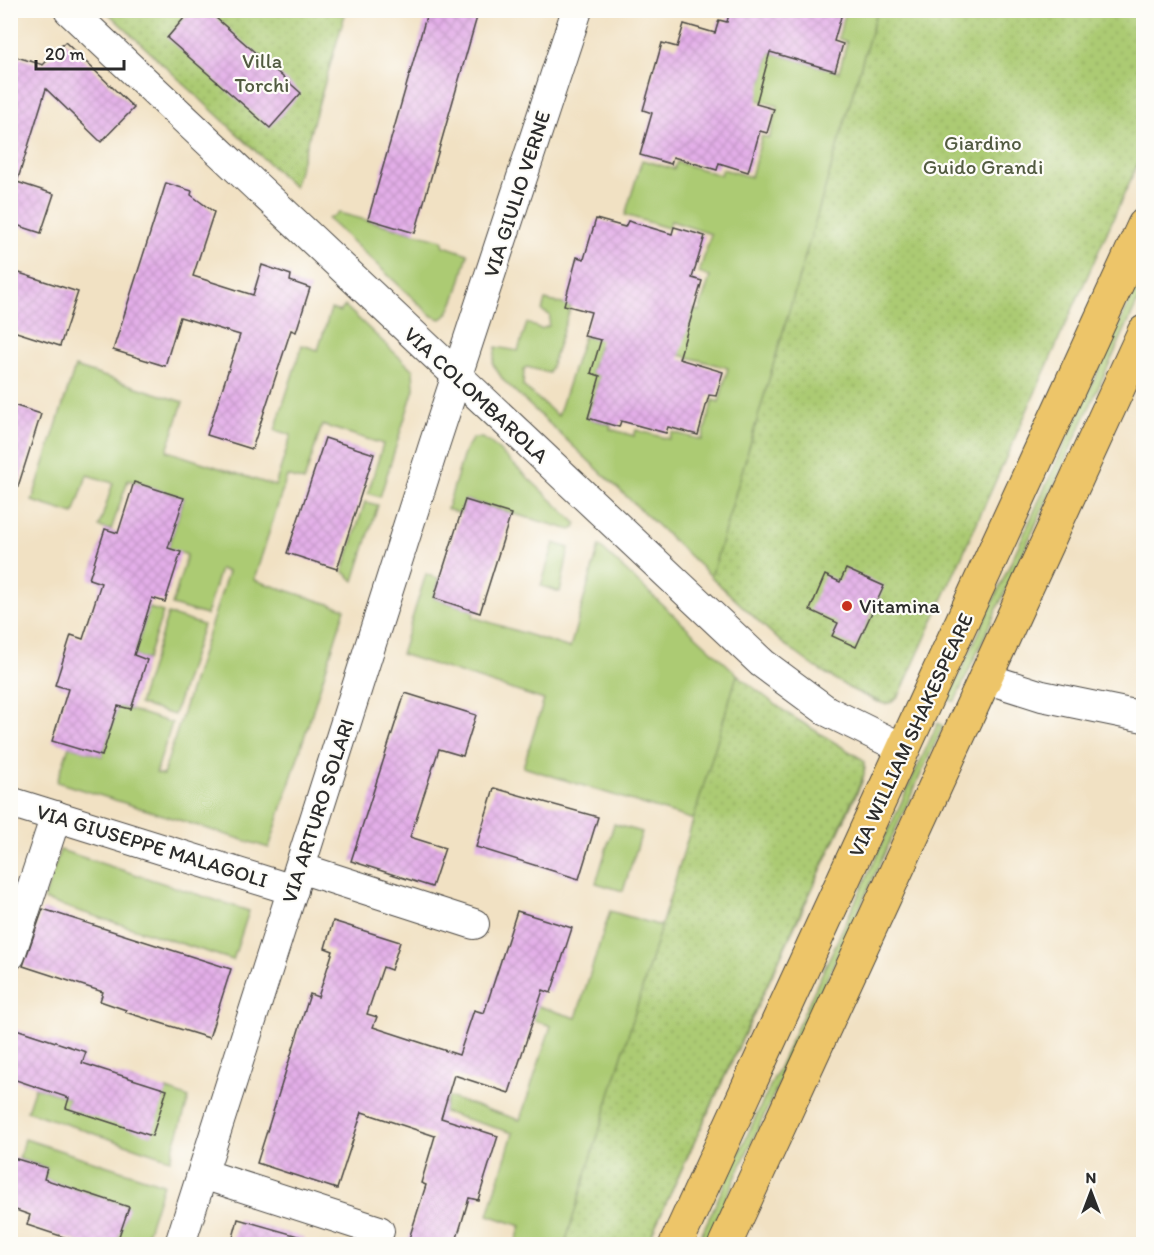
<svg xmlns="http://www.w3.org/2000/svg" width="1154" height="1255" viewBox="0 0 1154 1255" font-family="Itim,sans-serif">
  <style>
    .grass { fill: #accb73; stroke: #6c7b4f; stroke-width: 1.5 }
    .park { fill: url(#park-dots); stroke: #6c7b4f; stroke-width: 1.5 }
    .building { fill: url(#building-cross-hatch) }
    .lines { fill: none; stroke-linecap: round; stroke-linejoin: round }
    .minor-casing { stroke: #494642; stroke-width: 32 }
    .major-casing { stroke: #494642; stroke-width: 35 }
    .minor { stroke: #fff; stroke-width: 30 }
    .major { stroke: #edc569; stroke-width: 33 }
    .poi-dot { fill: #c8321e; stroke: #fdfcf7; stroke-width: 2 }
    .labels { text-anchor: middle; stroke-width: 4.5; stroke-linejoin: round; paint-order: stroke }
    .park-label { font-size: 21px; fill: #525b41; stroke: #fdfcf7 }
    .street-label { font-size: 21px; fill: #2b2b2b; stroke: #fdfcf7 }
    .poi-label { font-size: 21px; fill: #2b2b2b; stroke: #fdfcf7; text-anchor: start }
  </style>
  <defs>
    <pattern id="park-dots" width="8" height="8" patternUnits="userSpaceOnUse" patternTransform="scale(1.5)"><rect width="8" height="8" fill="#accb73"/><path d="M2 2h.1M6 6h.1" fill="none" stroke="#94ae64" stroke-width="1.8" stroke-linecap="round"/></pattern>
    <pattern id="building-cross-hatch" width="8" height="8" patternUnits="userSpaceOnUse" patternTransform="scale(1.5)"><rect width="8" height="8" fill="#e3aee8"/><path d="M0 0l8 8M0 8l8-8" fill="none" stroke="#c396c7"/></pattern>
  </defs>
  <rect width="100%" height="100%" fill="#fdfcf7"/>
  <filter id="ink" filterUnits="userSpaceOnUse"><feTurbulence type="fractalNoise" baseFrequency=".0167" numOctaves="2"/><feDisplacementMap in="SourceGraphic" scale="12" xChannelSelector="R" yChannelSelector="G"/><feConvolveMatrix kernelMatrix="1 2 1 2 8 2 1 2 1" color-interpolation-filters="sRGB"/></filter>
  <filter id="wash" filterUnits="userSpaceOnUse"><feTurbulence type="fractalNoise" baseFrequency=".008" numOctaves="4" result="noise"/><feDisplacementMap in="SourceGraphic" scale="24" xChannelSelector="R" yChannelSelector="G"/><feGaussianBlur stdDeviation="1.35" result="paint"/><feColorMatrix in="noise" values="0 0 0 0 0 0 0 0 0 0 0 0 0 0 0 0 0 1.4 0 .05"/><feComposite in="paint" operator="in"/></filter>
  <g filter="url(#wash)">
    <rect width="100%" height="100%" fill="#f1e1c3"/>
    <!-- grass -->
    <g class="grass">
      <polygon points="846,11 1082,11 900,694 892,702 885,704 875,701 849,688 781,642 503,380 493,364 496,347 518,351 527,323 541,329 549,326 550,315 542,311 545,300 571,306 549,373 527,367 524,369 523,386 558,416 584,336 596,339 603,316 664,363 599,345 591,373 600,376 588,418 611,425 610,429 634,436 636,430 669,439 672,432 702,440 713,400 719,402 728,368 680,355 632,291 699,311 710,277 699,273 711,234 671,221 668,228 625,215 642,160 674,169 677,162 720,175 722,169 751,177 762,136 769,138 778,106 729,92 762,82 770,52 839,72 847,42 838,38"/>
      <path d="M339 213 442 240 444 246 468 254C463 269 455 313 441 319L432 316 328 219Z"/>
      <polygon points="1143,273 1143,290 955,701 951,701 949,698"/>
      <polygon points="345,306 413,370 414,389 380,497 368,493 383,444 322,425 304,481 287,476 254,580 345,609 269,848 57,782 69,746 102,756 118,706 172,723 156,773 163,775 228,572 220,569 206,615 172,605 187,555 168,548 184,498 128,480 111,530 99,527 113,483 87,475 74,514 32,501 75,367 183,402 167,451 275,486 291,435 275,430 302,345 318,350 331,309 340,312"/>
      <polygon points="473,438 482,438 491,443 576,523 575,528 571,530 465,500 461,514 447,509 465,450"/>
      <polygon points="365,502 378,505 354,581 343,571"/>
      <polygon points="554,543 569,548 560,592 541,586"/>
      <polygon points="599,546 750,686 788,714 860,758 865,768 862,782 647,1244 515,1244 521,1226 488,1215 513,1133 443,1112 448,1097 520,1120 551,1026 495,1007 500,994 576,1018 610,911 661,926 694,820 523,767 544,700 401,654 426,574 440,579 434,598 474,611 473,617 570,648"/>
      <polygon points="149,608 163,612 147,660 134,655"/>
      <polygon points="168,614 203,625 174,715 139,704"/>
      <polygon points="938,723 943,726 705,1244 697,1244"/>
      <polygon points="614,824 642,832 623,891 596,883"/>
      <polygon points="60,850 249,911 233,960 44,900"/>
      <polygon points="35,1087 69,1098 66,1108 167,1090 189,1098 170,1159 27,1111"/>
      <polygon points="25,1139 163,1184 144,1244 116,1244 128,1207 44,1179 47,1168 19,1159"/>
    </g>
    <!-- park -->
    <g class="park">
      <polygon points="106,11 346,11 294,187"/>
      <polygon points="877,11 1143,11 1143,152 900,694 892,702 885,704 849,688 815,667 781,642 711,577"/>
      <polygon points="737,675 788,714 860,758 864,762 864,775 647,1244 565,1244"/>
    </g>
    <g id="blocks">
      <!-- building -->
      <g class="building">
        <polygon points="191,10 207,10 301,93 270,128 167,38"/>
        <polygon points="428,10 479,10 415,233 368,219"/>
        <polygon points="730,10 843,10 834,41 843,44 835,71 770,52 756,104 774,109 767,133 760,131 748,172 719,163 717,170 673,157 671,164 640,155 652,113 643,110 662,43 677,47 684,24 715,33 719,20 727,22"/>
        <polygon points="65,42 134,108 101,142 46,89 17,182 54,194 41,233 10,223 10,55 43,65"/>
        <polygon points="166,183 192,191 191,195 214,212 193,276 253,295 262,265 291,275 290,281 310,288 296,332 291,330 252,449 207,435 240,335 180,317 165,366 113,350"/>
        <polygon points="596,219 625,227 628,221 672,234 674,227 705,236 692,278 702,281 679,359 723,372 716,396 709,395 698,435 668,427 666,433 621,421 619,427 588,418 600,376 591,373 601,340 584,336 591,312 564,305 577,257 584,259"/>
        <polygon points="10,270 78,292 60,346 10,330"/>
        <polygon points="10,404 41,414 16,493 10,492"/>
        <polygon points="325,438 374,454 337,569 287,553"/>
        <polygon points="134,482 184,498 168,548 181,552 165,602 152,598 134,655 147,660 131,709 118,706 102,756 52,741 68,689 55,685 71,635 83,639 101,583 89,579 105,529 118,533"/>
        <polygon points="465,500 511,514 480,613 434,598"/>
        <polygon points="846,569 884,586 856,647 832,636 838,623 810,610 825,575 840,582"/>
        <polygon points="405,693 476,715 463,756 439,749 410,837 445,848 432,887 351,861"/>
        <polygon points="494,788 598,817 579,879 476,847"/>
        <polygon points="43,909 231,969 209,1038 125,1012 126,1010 100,1001 103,992 23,966"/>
        <polygon points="517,911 572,928 551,993 543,990 509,1093 454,1075 441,1118 498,1136 478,1200 469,1198 455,1245 407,1245 426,1185 421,1183 435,1136 362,1112 337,1189 257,1163 310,994 318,997 333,951 325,948 333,921 400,942 391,970 383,967 367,1014 377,1017 373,1027 459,1055 474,1010 484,1013"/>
        <polygon points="10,1027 86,1052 82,1063 167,1090 152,1136 66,1108 69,1098 10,1078"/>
        <polygon points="10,1157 47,1168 44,1179 129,1207 116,1245 88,1245 27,1225 30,1215 10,1208"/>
        <polygon points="238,1219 305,1238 304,1245 231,1245"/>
      </g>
    </g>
  </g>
  <g filter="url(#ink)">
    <use href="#blocks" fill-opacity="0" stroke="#494642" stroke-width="1.5"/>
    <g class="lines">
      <defs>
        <g id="minor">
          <polyline points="69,10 762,663 827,711 904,749"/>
          <polyline points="985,678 1042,696 1144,717"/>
          <polyline points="10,802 293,890"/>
          <polyline points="300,868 474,924"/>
          <polyline points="10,955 56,816"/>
          <polyline points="203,1174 379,1231"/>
          <polyline points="180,1244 435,442 577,10"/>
        </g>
        <g id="major">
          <polyline points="676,1244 1144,225"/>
          <polyline points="725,1244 1144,332"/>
        </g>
      </defs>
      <!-- minor casing -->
      <use href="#minor" class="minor-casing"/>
      <!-- major casing -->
      <use href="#major" class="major-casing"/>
      <!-- minor -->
      <use href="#minor" class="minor"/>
      <!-- major -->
      <use href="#major" class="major"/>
    </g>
  </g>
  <!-- markers -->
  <circle class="poi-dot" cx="847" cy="606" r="6"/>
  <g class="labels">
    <!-- park labels -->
    <g class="park-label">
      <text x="262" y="68">Villa<tspan x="262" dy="24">Torchi</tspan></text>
      <text x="983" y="150">Giardino<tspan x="983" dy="24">Guido Grandi</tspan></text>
    </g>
    <!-- street labels -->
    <g class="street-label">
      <text transform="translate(517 194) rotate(-72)" y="7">VIA GIULIO VERNE</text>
      <text transform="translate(476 395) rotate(43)" y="7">VIA COLOMBAROLA</text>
      <text transform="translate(911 735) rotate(-65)" y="7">VIA WILLIAM SHAKESPEARE</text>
      <text transform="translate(318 811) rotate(-72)" y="7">VIA ARTURO SOLARI</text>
      <text transform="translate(152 846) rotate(17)" y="7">VIA GIUSEPPE MALAGOLI</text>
    </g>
    <!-- poi labels -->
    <g class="poi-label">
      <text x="859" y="613">Vitamina</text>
    </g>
  </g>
  <!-- margin -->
  <rect width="1154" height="1255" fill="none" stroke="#fdfcf7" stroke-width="36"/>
  <!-- north arrow -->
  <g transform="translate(1091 1192)" stroke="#fdfcf7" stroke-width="4.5" paint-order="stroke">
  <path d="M0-4.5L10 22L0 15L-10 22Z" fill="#2b2b2b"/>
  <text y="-9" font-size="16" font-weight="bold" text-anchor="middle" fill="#2b2b2b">N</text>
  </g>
  <!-- scale -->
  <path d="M36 60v9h88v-9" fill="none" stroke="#2b2b2b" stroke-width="3"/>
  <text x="45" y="60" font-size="18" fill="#2b2b2b" stroke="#fdfcf7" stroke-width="4.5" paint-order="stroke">20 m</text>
</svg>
